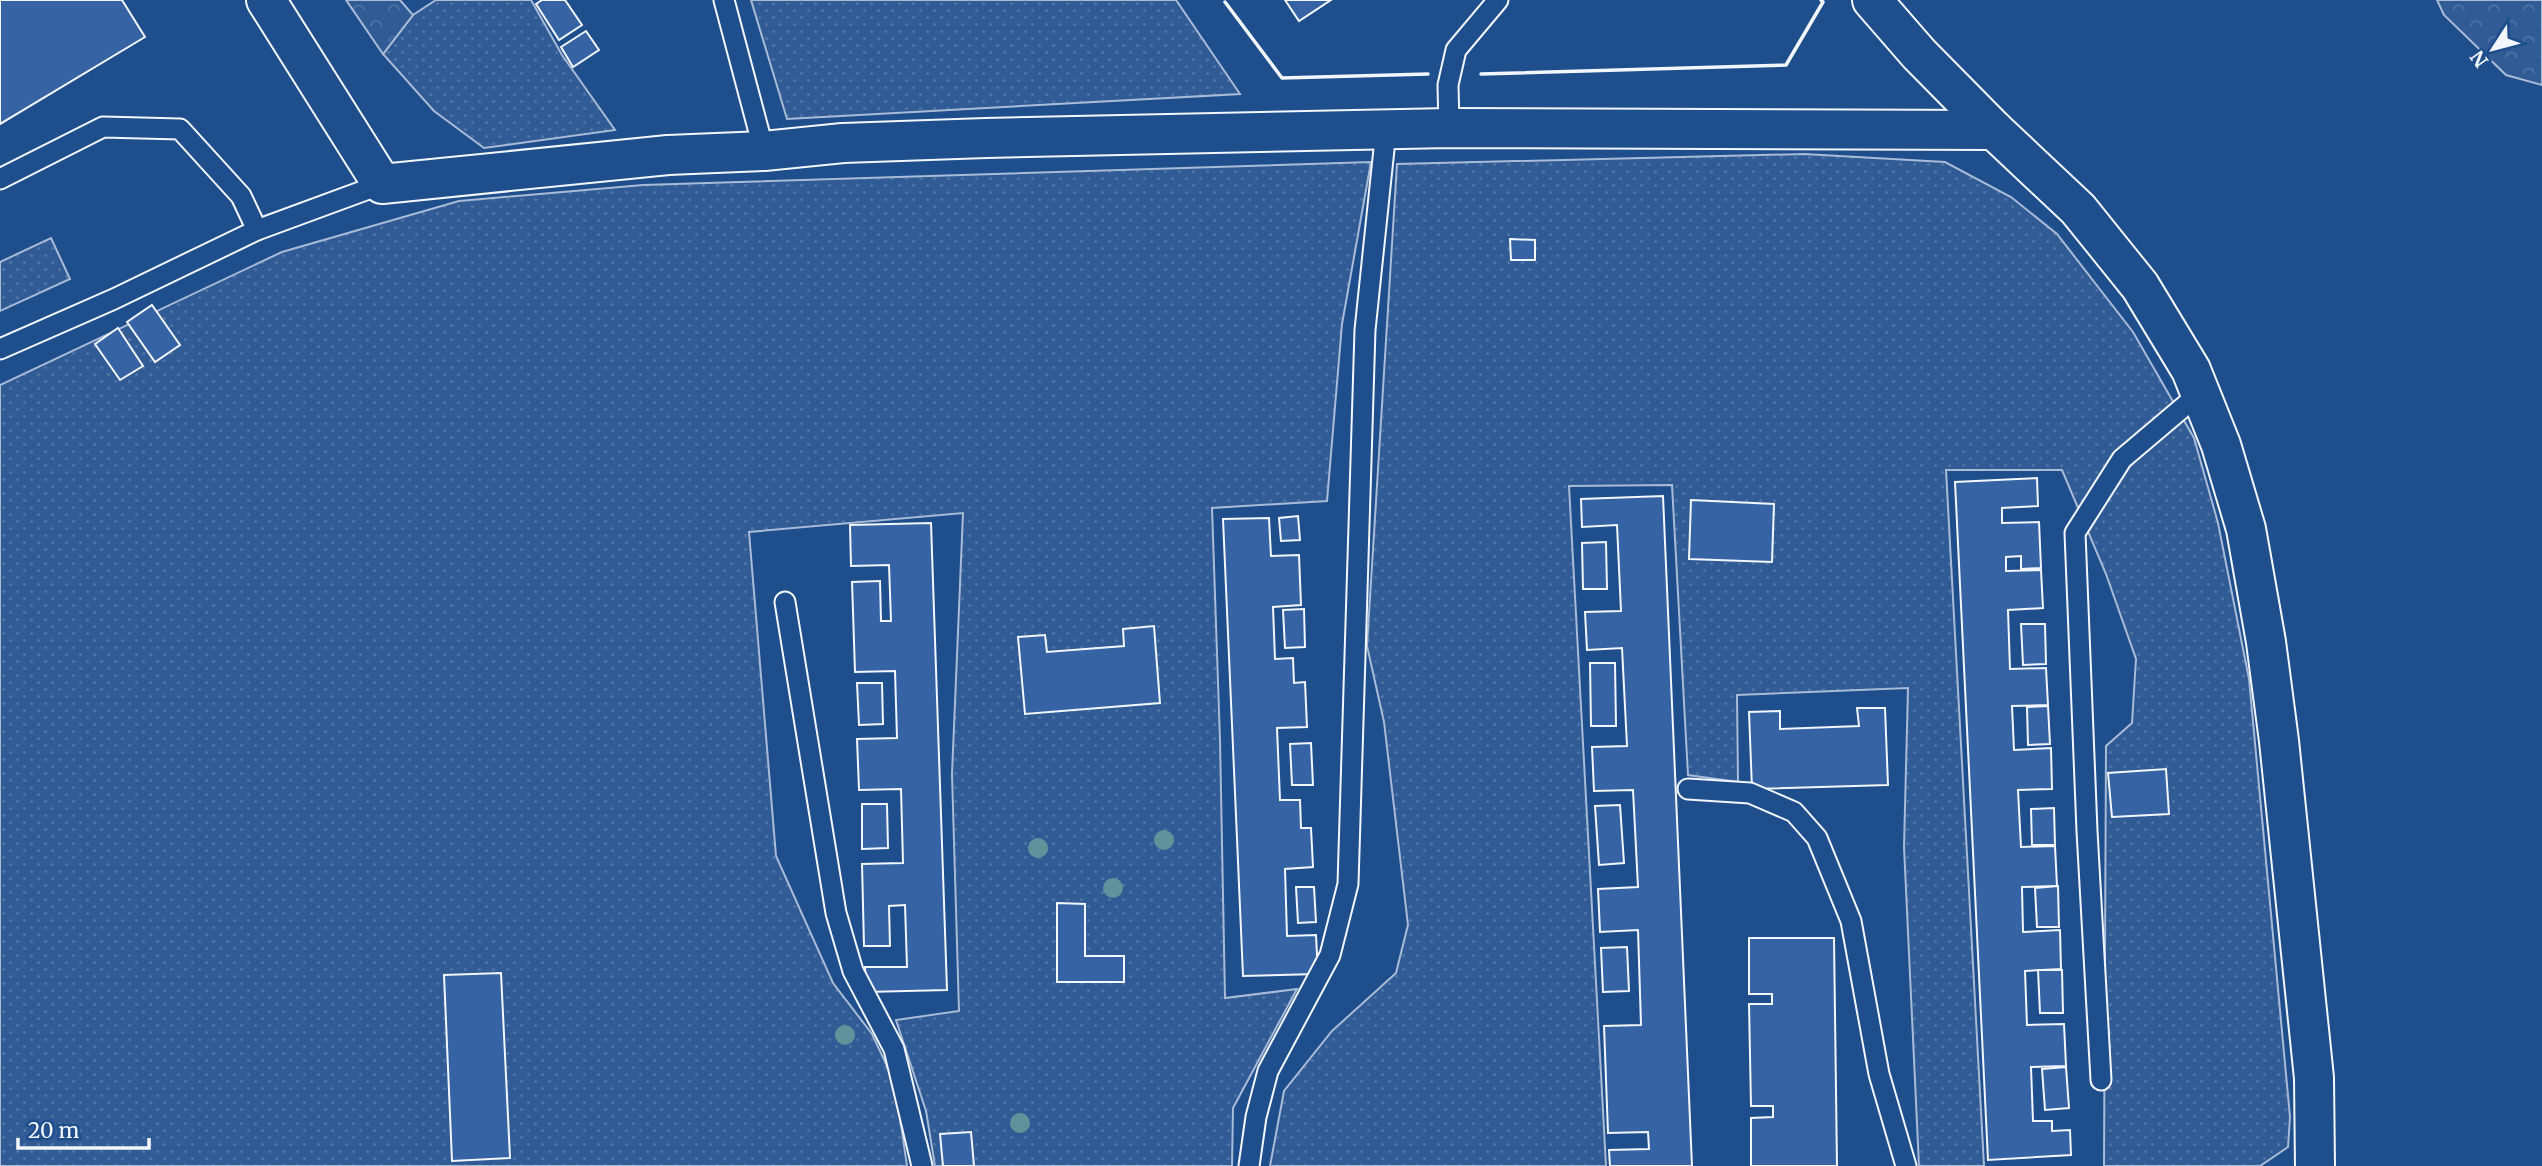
<svg xmlns="http://www.w3.org/2000/svg" width="2542" height="1166" viewBox="0 0 2542 1166" font-family="Merriweather,serif">
  <style>
    .grass { fill: url(#grass-dots); stroke: #a8bbd7; stroke-width: 2 }
    .forest { fill: url(#forest-crowns); stroke: #a8bbd7; stroke-width: 2 }
    .building { fill: #3563a3; stroke: #f2f6ff; stroke-width: 2 }
    .lines { fill: none; stroke-linecap: round; stroke-linejoin: round }
    .lane-casing { stroke: #f2f6ff; stroke-width: 23 }
    .street-casing { stroke: #f2f6ff; stroke-width: 42 }
    .lane { stroke: #1f4e8c; stroke-width: 19 }
    .street { stroke: #1f4e8c; stroke-width: 38 }
    .wall { stroke: #f2f6ff; stroke-width: 3.5 }
    .tree { fill: #61919a }
  </style>
  <defs>
    <pattern id="grass-dots" width="8" height="8" patternUnits="userSpaceOnUse" patternTransform="scale(1.75)"><rect width="8" height="8" fill="#305b95"/><path d="M2 2h.1M6 6h.1" fill="none" stroke="#4e73a5" stroke-width="1.8" stroke-linecap="round"/></pattern>
    <pattern id="forest-crowns" width="20" height="18" patternUnits="userSpaceOnUse" patternTransform="scale(1.75)"><rect width="20" height="18" fill="#305b95"/><path d="M2 6a3 3 0 1 1 6 0M12 15a3 3 0 1 1 6 0" fill="none" stroke="#4e73a5"/></pattern>
  </defs>
  <rect width="100%" height="100%" fill="#1f4e8c"/>
  <!-- grass -->
  <g class="grass">
    <polygon points="436,0 531,0 562,55 615,130 484,148 434,111 383,54 413,15"/>
    <polygon points="751,0 1176,0 1240,94 787,119"/>
    <polygon points="1804,154 1945,162 2011,197 2057,234 2133,332 2194,438 2218,523 2249,679 2290,1117 2288,1147 2260,1166 2104,1166 2106,746 2132,723 2136,659 2106,574 2062,470 1946,470 1984,1166 1919,1166 1904,847 1908,688 1737,695 1738,782 1688,775 1672,485 1569,486 1606,1166 1270,1166 1284,1091 1332,1031 1396,973 1408,925 1384,722 1367,646 1397,164"/>
    <polygon points="1371,162 1342,324 1327,501 1212,508 1220,740 1225,998 1297,989 1233,1108 1232,1166 935,1166 926,1111 896,1020 959,1011 952,774 963,513 749,532 776,856 833,983 872,1034 895,1083 907,1166 0,1166 0,385 282,252 459,201 643,185"/>
    <polygon points="51,238 70,279 0,311 0,262"/>
  </g>
  <!-- forest -->
  <g class="forest">
    <polygon points="346,0 400,0 413,15 383,54"/>
    <polygon points="2437,0 2542,0 2542,85 2506,75 2444,15"/>
  </g>
  <!-- building -->
  <g class="building">
    <polygon points="0,0 122,0 145,37 0,124"/>
    <polygon points="542,0 565,0 582,25 559,40 536,4"/>
    <polygon points="1285,0 1331,0 1299,21"/>
    <polygon points="586,31 599,50 573,67 561,47"/>
    <polygon points="1510,239 1535,240 1535,260 1511,260"/>
    <polygon points="152,305 180,345 155,362 127,322"/>
    <polygon points="118,328 143,366 120,380 95,344"/>
    <polygon points="2037,478 2038,506 2002,508 2002,523 2039,522 2041,568 2021,569 2021,556 2006,557 2006,571 2041,570 2043,608 2008,610 2010,669 2046,668 2048,705 2012,706 2014,750 2051,748 2052,789 2018,790 2021,847 2055,846 2057,886 2022,887 2023,932 2060,930 2061,969 2025,971 2027,1025 2064,1024 2066,1066 2031,1067 2033,1121 2052,1121 2052,1131 2070,1130 2071,1155 1988,1160 1955,482"/>
    <polygon points="1663,496 1692,1166 1610,1166 1609,1150 1649,1149 1648,1132 1608,1133 1604,1026 1641,1025 1638,930 1600,932 1598,889 1638,887 1633,790 1594,791 1592,747 1627,746 1622,648 1587,650 1585,612 1621,611 1617,525 1582,527 1581,499"/>
    <polygon points="1691,500 1774,504 1772,562 1689,559"/>
    <polygon points="1298,516 1300,540 1281,541 1279,518"/>
    <polygon points="1269,518 1271,556 1299,555 1301,605 1273,607 1275,659 1293,658 1294,683 1305,682 1307,727 1277,728 1280,800 1300,800 1301,828 1311,828 1313,867 1285,869 1287,936 1316,935 1318,974 1243,976 1223,519"/>
    <polygon points="931,523 947,990 866,992 865,967 907,967 905,905 889,906 890,946 864,946 862,864 903,863 901,789 859,790 857,739 897,738 895,671 855,672 852,582 880,581 881,621 891,621 889,565 851,566 850,525"/>
    <polygon points="1606,542 1607,589 1583,589 1582,543"/>
    <polygon points="1304,609 1305,647 1285,648 1283,610"/>
    <polygon points="2021,624 2045,624 2046,664 2023,665"/>
    <polygon points="1154,626 1160,703 1025,714 1018,637 1045,635 1047,652 1124,646 1123,629"/>
    <polygon points="1590,663 1615,663 1616,726 1591,726"/>
    <polygon points="857,683 882,683 883,724 859,725"/>
    <polygon points="2048,706 2050,744 2028,745 2027,707"/>
    <polygon points="1857,708 1885,708 1888,785 1752,789 1749,712 1780,711 1780,729 1859,726"/>
    <polygon points="1311,743 1313,785 1292,785 1290,744"/>
    <polygon points="2166,769 2169,814 2112,817 2108,773"/>
    <polygon points="862,804 887,804 888,848 862,849"/>
    <polygon points="1620,805 1624,863 1599,865 1595,806"/>
    <polygon points="2054,808 2055,845 2032,845 2031,809"/>
    <polygon points="2058,886 2059,927 2037,927 2035,888"/>
    <polygon points="1296,887 1314,887 1316,922 1298,923"/>
    <polygon points="1057,903 1085,904 1085,956 1124,956 1124,982 1057,982"/>
    <polygon points="1749,938 1834,938 1837,1166 1751,1166 1751,1118 1773,1117 1773,1106 1751,1106 1749,1004 1772,1004 1772,994 1749,994"/>
    <polygon points="1627,947 1629,991 1603,992 1601,948"/>
    <polygon points="2038,970 2062,970 2063,1013 2040,1013"/>
    <polygon points="501,973 510,1158 452,1161 444,975"/>
    <polygon points="2066,1067 2069,1108 2045,1110 2042,1069"/>
    <polygon points="971,1132 974,1166 943,1166 940,1134"/>
  </g>
  <g class="lines">
    <defs>
      <g id="lane">
        <polyline points="724,0 764,151"/>
        <polyline points="1449,128 1448,85 1456,50 1498,0"/>
        <polyline points="0,179 103,127 180,129 241,196 257,230"/>
        <polyline points="0,349 114,299 257,230 382,184"/>
        <polyline points="785,602 836,913 853,971 894,1049 922,1166"/>
        <polyline points="1688,789 1750,793 1794,812 1817,838 1851,921 1879,1074 1906,1166"/>
        <polyline points="2101,1080 2087,831 2075,533 2122,459 2200,393"/>
        <polyline points="1249,1166 1256,1117 1268,1071 1330,955 1348,884 1365,330 1386,130"/>
      </g>
      <g id="street">
        <polyline points="266,0 382,184 668,155 764,151 843,143 986,138 1449,128 1994,130"/>
        <polyline points="1872,0 1919,54 1994,130 2078,209 2140,286 2191,370 2221,445 2246,529 2266,642 2279,741 2314,1078 2315,1166"/>
      </g>
    </defs>
    <!-- lane casing -->
    <use href="#lane" class="lane-casing"/>
    <!-- street casing -->
    <use href="#street" class="street-casing"/>
    <!-- lane -->
    <use href="#lane" class="lane"/>
    <!-- street -->
    <use href="#street" class="street"/>
    <!-- wall -->
    <g class="wall">
      <polyline points="1225,2 1282,78 1428,74"/>
      <polyline points="1481,74 1786,65 1823,2 1821,0"/>
    </g>
  </g>
  <!-- trees -->
  <g class="tree">
    <circle cx="1164" cy="840" r="10"/>
    <circle cx="1038" cy="848" r="10"/>
    <circle cx="1113" cy="888" r="10"/>
    <circle cx="845" cy="1035" r="10"/>
    <circle cx="1020" cy="1123" r="10"/>
  </g>
  <!-- north arrow -->
  <g transform="translate(2493 49) rotate(234)" stroke="#1f4e8c" stroke-width="5" paint-order="stroke">
  <path d="M0-5L12 26L0 18L-12 26Z" fill="#f2f6ff"/>
  <text y="-10" font-size="19" font-weight="bold" text-anchor="middle" fill="#f2f6ff">N</text>
  </g>
  <!-- scale -->
  <path d="M18 1138v10h131v-10" fill="none" stroke="#f2f6ff" stroke-width="3.5"/>
  <text x="28" y="1138" font-size="21" fill="#f2f6ff" stroke="#1f4e8c" stroke-width="5" paint-order="stroke">20 m</text>
</svg>
